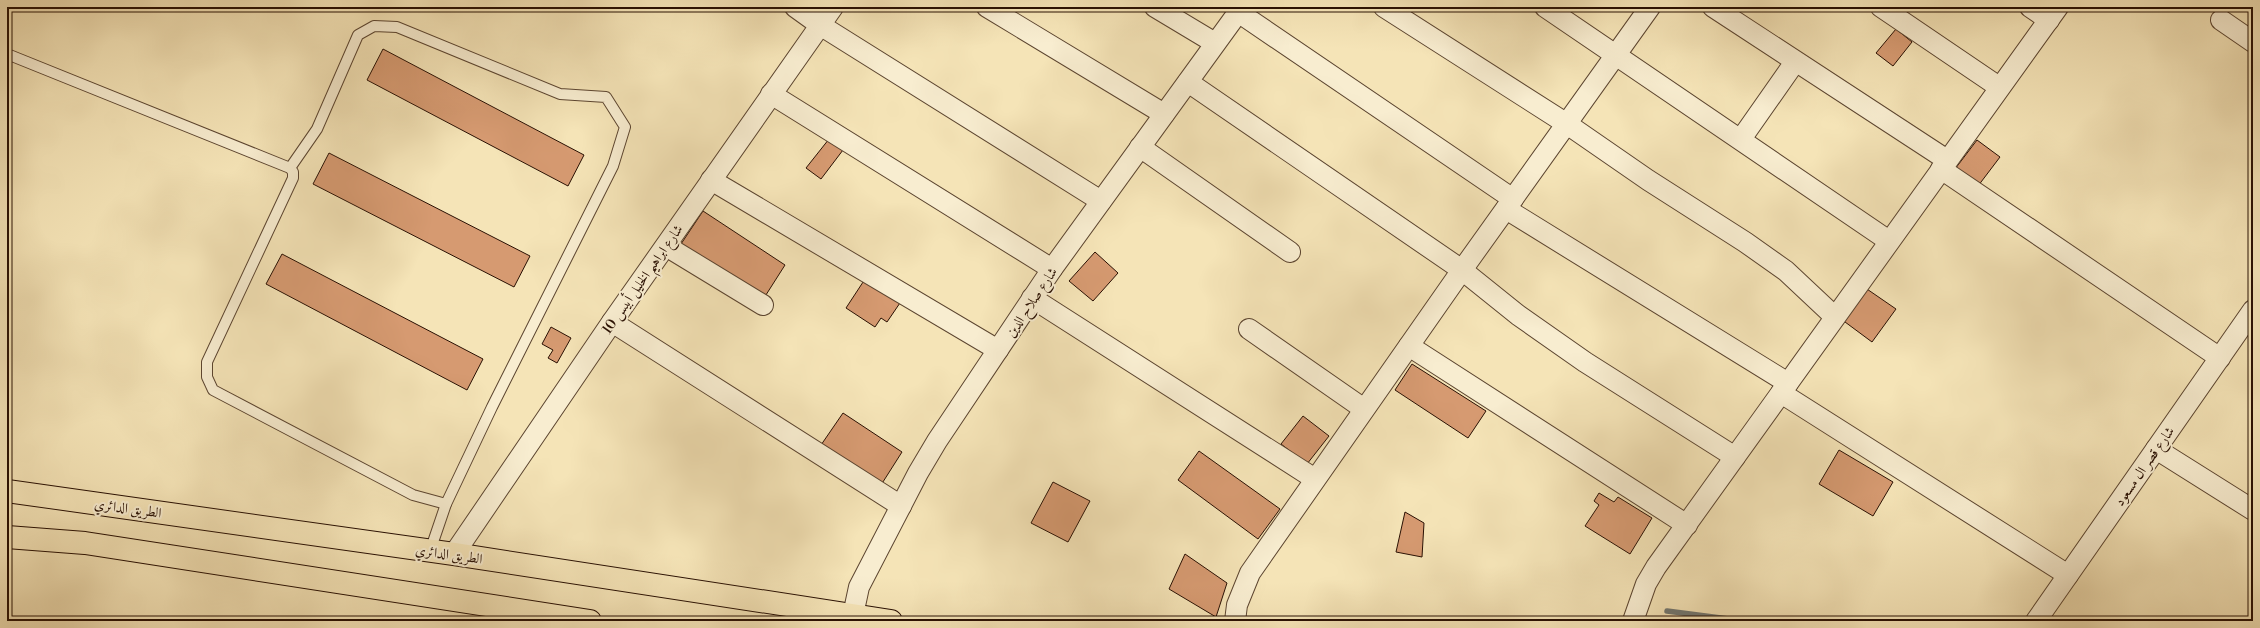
<svg xmlns="http://www.w3.org/2000/svg" width="2260" height="628" viewBox="0 0 2260 628" font-family="'Libre Bodoni',Amiri,serif">
  <style>
    .lines { fill: none; stroke-linecap: round; stroke-linejoin: round }
    .stream { stroke: #727771; stroke-width: 5.5 }
    .building { fill: #d69a71; stroke: #291003 }
    .service-casing { stroke: #5c4530; stroke-width: 12 }
    .minor-casing { stroke: #5c4530; stroke-width: 22 }
    .primary-casing { stroke: #291003; stroke-width: 24 }
    .service { stroke: #f8edd0; stroke-width: 10 }
    .minor { stroke: #f8edd0; stroke-width: 20 }
    .primary { stroke: #f5e4b7; stroke-width: 22 }
    .labels { text-anchor: middle; stroke-width: 4; stroke-linejoin: round; paint-order: stroke }
    .street-label { font-size: 14px; fill: #291003; stroke: #f8edd0 }
  </style>
  <rect width="100%" height="100%" fill="#f5e4b7"/>
  <filter id="stains"><feTurbulence type="fractalNoise" baseFrequency=".005" numOctaves="4"/><feColorMatrix values="0 0 0 0 .2 0 0 0 0 .09 0 0 0 0 .02 0 0 0 .5 -.17"/></filter>
  <radialGradient id="worn" r=".72"><stop offset=".6" stop-color="#630" stop-opacity="0"/><stop offset="1" stop-color="#630" stop-opacity=".3"/></radialGradient>
  <g class="lines">
    <!-- stream -->
    <polyline class="stream" points="1667,611 1744,621"/>
  </g>
  <!-- building -->
  <g class="building">
    <polygon points="1896,29 1912,42 1893,66 1876,53"/>
    <polygon points="383,49 584,155 568,186 367,80"/>
    <polygon points="829,139 843,150 821,179 806,168"/>
    <polygon points="1977,140 2000,157 1978,186 1955,169"/>
    <polygon points="329,153 530,256 514,287 313,184"/>
    <polygon points="703,211 785,265 764,298 681,244"/>
    <polygon points="1095,252 1118,273 1093,301 1069,281"/>
    <polygon points="282,254 483,359 467,390 266,284"/>
    <polygon points="867,276 902,300 887,322 881,318 875,327 846,308"/>
    <polygon points="1864,287 1896,309 1872,342 1841,319"/>
    <polygon points="551,327 571,338 557,363 548,358 553,350 542,344"/>
    <polygon points="1412,364 1486,411 1468,438 1395,390"/>
    <polygon points="843,413 902,452 881,485 821,445"/>
    <polygon points="1303,416 1329,436 1307,464 1281,444"/>
    <polygon points="1839,450 1893,482 1873,516 1819,484"/>
    <polygon points="1199,451 1280,509 1258,539 1178,480"/>
    <polygon points="1053,482 1090,501 1068,542 1031,523"/>
    <polygon points="1599,493 1614,502 1618,497 1652,518 1630,554 1585,526 1599,505 1594,501"/>
    <polygon points="1405,512 1424,523 1422,557 1396,552"/>
    <polygon points="1185,554 1227,583 1216,617 1169,589"/>
  </g>
  <g class="lines">
    <defs>
      <g id="service">
        <polyline points="7,54 290,168 293,172 293,178 207,362 207,377 213,390 413,495 446,504"/>
        <polyline points="290,168 317,129 358,35 374,26 397,27 560,94 606,97 625,127 613,166 492,407 446,504 430,551"/>
      </g>
      <g id="minor">
        <polyline points="795,7 820,25 1101,201"/>
        <polyline points="987,7 1164,114"/>
        <polyline points="1155,7 1215,43"/>
        <polyline points="1384,7 1567,124 1648,180 1745,242 1786,271 1835,317"/>
        <polyline points="1545,7 1889,241"/>
        <polyline points="1713,7 1947,160"/>
        <polyline points="1881,7 1999,87"/>
        <polyline points="2030,7 2049,20"/>
        <polyline points="1238,12 1513,199"/>
        <polyline points="2221,20 2253,42"/>
        <polyline points="1188,82 1462,270 1518,315 1585,362 1735,457"/>
        <polyline points="771,94 1052,269"/>
        <polyline points="1741,139 1795,62"/>
        <polyline points="1140,147 1290,252"/>
        <polyline points="1941,169 2220,358"/>
        <polyline points="711,180 998,350"/>
        <polyline points="1506,209 1788,383"/>
        <polyline points="666,246 763,305"/>
        <polyline points="1032,298 1315,479"/>
        <polyline points="612,322 901,506"/>
        <polyline points="1249,329 1364,409"/>
        <polyline points="1409,346 1687,525"/>
        <polyline points="1781,393 2068,575"/>
        <polyline points="2156,449 2253,510"/>
        <polyline points="454,554 612,322 833,7"/>
        <polyline points="853,615 859,587 918,473 937,441 1052,269 1242,7"/>
        <polyline points="1235,621 1237,605 1250,573 1462,270 1650,7"/>
        <polyline points="1633,621 1646,584 1656,567 2058,7"/>
        <polyline points="2036,621 2253,310"/>
      </g>
      <g id="primary">
        <polyline points="7,491 454,554 891,621"/>
        <polyline points="7,537 85,543 590,621"/>
      </g>
    </defs>
    <!-- service casing -->
    <use href="#service" class="service-casing"/>
    <!-- minor casing -->
    <use href="#minor" class="minor-casing"/>
    <!-- primary casing -->
    <use href="#primary" class="primary-casing"/>
    <!-- service -->
    <use href="#service" class="service"/>
    <!-- minor -->
    <use href="#minor" class="minor"/>
    <!-- primary -->
    <use href="#primary" class="primary"/>
  </g>
  <g class="labels">
    <!-- street labels -->
    <g class="street-label">
      <text transform="translate(642 279) rotate(-55)" y="5">شارع ابراهيم الخليل أبيس 10</text>
      <text transform="translate(1031 302) rotate(-56)" y="5">شارع صلاح الدين</text>
      <text transform="translate(2144 466) rotate(-55)" y="5">شارع قصر ال مسعود</text>
      <text transform="translate(128 508) rotate(8)" y="5">الطريق الدائري</text>
      <text transform="translate(449 554) rotate(8)" y="5">الطريق الدائري</text>
    </g>
  </g>
  <!-- margin -->
  <rect width="2260" height="628" fill="none" stroke="#f5e4b7" stroke-width="24"/>
  <rect x="8" y="8" width="2244" height="612" fill="none" stroke="#291003" stroke-width="2"/>
  <rect x="12" y="12" width="2236" height="604" fill="none" stroke="#291003"/>
  <rect width="100%" height="100%" filter="url(#stains)"/>
  <rect width="100%" height="100%" fill="url(#worn)"/>
</svg>
